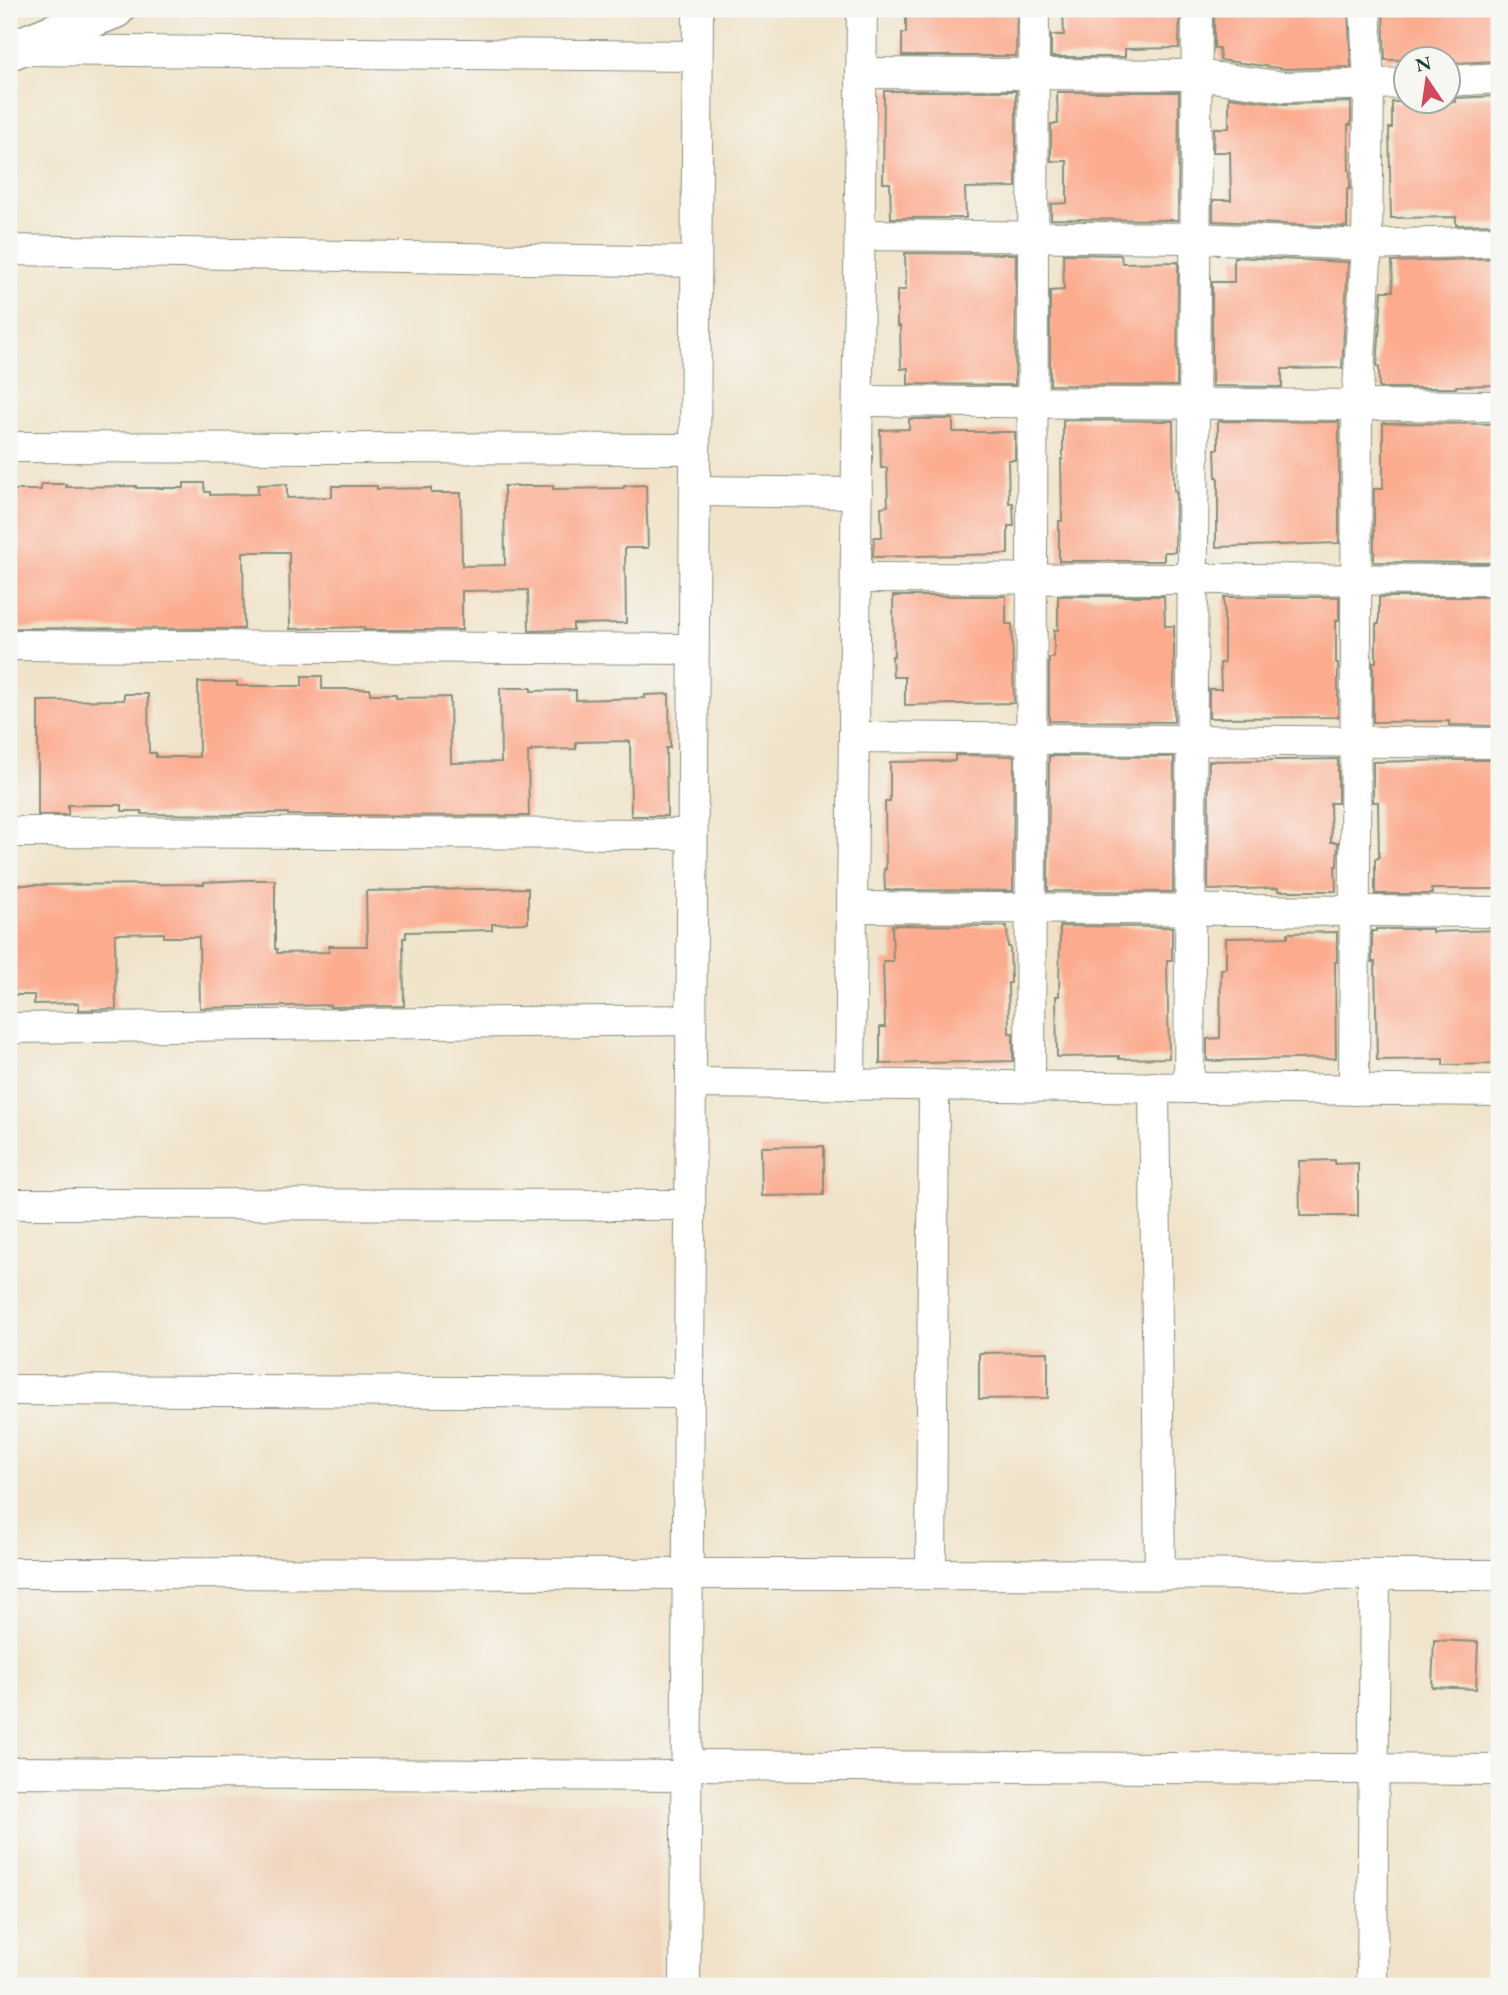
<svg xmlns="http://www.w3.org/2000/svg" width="1508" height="1995" viewBox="0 0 1508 1995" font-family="'EB Garamond',serif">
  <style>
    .built { fill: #f1d5bd }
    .building { fill: #fcab8e }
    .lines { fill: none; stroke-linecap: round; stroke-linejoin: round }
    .street-casing { stroke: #88907e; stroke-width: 32 }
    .secondary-casing { stroke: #88907e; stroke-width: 41 }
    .street { stroke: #fff; stroke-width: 30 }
    .secondary { stroke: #fff; stroke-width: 38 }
  </style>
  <rect width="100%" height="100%" fill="#f6f6f2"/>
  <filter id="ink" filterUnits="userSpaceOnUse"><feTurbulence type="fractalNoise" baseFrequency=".0143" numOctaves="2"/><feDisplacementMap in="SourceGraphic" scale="14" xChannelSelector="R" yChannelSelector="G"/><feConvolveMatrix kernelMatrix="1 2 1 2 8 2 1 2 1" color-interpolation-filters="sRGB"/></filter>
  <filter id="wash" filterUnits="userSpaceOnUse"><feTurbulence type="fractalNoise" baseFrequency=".00686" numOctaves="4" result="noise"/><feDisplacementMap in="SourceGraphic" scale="28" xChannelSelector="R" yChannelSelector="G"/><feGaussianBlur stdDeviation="1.57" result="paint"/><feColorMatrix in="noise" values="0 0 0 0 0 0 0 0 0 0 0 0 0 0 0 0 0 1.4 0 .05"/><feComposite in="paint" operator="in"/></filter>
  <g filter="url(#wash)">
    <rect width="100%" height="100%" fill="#f0e3c9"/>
    <!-- built -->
    <polygon class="built" points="76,1797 659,1803 659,1986 88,1986"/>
    <g id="blocks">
      <!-- building -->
      <g class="building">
        <polygon points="906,9 1017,9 1016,56 902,56 902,33 906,33"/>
        <polygon points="1063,9 1180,9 1179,48 1125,49 1125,57 1051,57 1051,35 1064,35"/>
        <polygon points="1214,9 1288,9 1288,11 1348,9 1351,67 1285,69 1220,60 1219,48 1214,48"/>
        <polygon points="1383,9 1499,9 1499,61 1454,63 1454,59 1385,60"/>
        <polygon points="884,91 1016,91 1016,187 965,188 966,218 891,218 890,183 883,183"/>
        <polygon points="1057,92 1179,92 1178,220 1051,219 1051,204 1067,203 1067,161 1051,161 1051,124 1058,124"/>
        <polygon points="1499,96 1499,224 1456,225 1456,217 1391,218 1389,128 1392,128 1392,102 1455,102 1455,98"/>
        <polygon points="1229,97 1284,104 1351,102 1351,125 1348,125 1349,170 1350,170 1350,189 1347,189 1347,227 1213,221 1213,200 1231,200 1230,152 1213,152 1214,128 1229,128"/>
        <polygon points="905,253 1016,254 1015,385 908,384 908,368 901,369 900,326 897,326 897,290 906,290"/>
        <polygon points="1063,254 1121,255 1122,263 1178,262 1177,386 1050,385 1050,291 1064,290"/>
        <polygon points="1234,257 1348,262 1342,368 1282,369 1282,387 1212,386 1212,282 1234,282"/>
        <polygon points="1499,258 1499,385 1456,386 1456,388 1379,388 1379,367 1377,367 1382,291 1393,291 1392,262"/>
        <polygon points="909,419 953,419 953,432 1015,432 1015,460 1008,460 1009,503 1013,503 1014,526 1008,526 1008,554 873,557 874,537 882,537 881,507 888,506 887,468 881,468 880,430 909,429"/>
        <polygon points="1063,420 1173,421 1174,491 1176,491 1175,552 1164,552 1164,561 1059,561 1059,521 1062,521 1061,459 1063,459"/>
        <polygon points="1218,421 1339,422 1339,543 1216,547 1216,523 1218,523 1218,477 1216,477 1215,449 1218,449"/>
        <polygon points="1383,423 1499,424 1499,563 1374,562 1374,489 1383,489"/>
        <polygon points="184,483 204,483 205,492 210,492 210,495 258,494 258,485 287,484 287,498 332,497 332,486 377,486 377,489 431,488 431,493 461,493 462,566 505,565 504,486 553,486 553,489 624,488 624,486 646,485 648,548 625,548 626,623 573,624 573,630 529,631 528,590 462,591 462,630 364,630 364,627 290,629 289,552 243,552 244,629 9,628 9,490 41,490 41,484 66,484 66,487 136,486 136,488 184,488"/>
        <polygon points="893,596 1006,596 1006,624 1012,624 1014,703 905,705 905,677 893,677 892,656 894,656"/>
        <polygon points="1058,596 1164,596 1165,626 1174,626 1174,722 1049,721 1049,658 1054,658 1054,630 1058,630"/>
        <polygon points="1224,597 1339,597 1339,620 1336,620 1336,663 1338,663 1338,717 1209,718 1209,689 1221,689 1220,663 1224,663"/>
        <polygon points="1379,597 1499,597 1499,726 1449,725 1449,721 1373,722 1373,662 1376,662 1376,624 1379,624"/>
        <polygon points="302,676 322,676 322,689 370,689 370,694 396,694 396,698 450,697 451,763 501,762 500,688 531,688 531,691 576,690 576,700 645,698 645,695 669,694 670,748 666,748 667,816 631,816 630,741 576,742 576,749 532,750 532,752 528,752 529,816 288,815 288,813 239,814 239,815 142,814 142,811 122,811 122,805 68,805 68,815 38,815 38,701 124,700 124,694 148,694 149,753 156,753 156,757 199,757 198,682 237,682 237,686 302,686"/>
        <polygon points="955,755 1014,756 1013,891 885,890 884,869 886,869 885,802 890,802 890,762 955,761"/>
        <polygon points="1049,756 1174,757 1173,892 1048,891"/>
        <polygon points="1338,759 1338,803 1330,803 1331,842 1338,842 1337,866 1335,866 1336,891 1278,891 1278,888 1208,890 1209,761"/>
        <polygon points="1450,760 1499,760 1498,889 1431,889 1432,894 1375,894 1375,859 1379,858 1378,802 1373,802 1373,762"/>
        <polygon points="248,880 275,880 275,949 277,949 277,953 329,952 329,946 367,946 366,891 528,888 528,923 492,924 492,930 406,932 406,938 403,938 404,1006 330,1007 330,1005 200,1008 199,937 164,937 164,933 115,934 116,1009 79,1010 79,1003 34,1004 34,995 9,995 9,885 204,884 204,882"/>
        <polygon points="892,925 1007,926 1008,947 1010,947 1011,983 1008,983 1009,1033 1013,1033 1013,1061 880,1064 880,1027 885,1027 883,961 893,961"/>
        <polygon points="1060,926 1172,927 1172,960 1167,960 1169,1058 1119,1059 1119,1056 1057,1057 1056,996 1059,996"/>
        <polygon points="1376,929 1432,929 1432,932 1499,930 1499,1064 1443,1065 1443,1059 1377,1060 1375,962 1372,962 1372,931 1376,931"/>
        <polygon points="1337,932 1337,962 1335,962 1336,1058 1207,1061 1207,1039 1220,1038 1221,969 1226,969 1226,938 1288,937 1288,933"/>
        <polygon points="824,1146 824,1195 762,1196 761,1147"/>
        <polygon points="1335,1160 1335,1164 1358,1163 1358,1216 1300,1216 1299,1161"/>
        <polygon points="1048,1352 1048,1398 979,1399 979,1353"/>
        <polygon points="1434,1640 1478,1642 1476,1689 1432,1687"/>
      </g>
    </g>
  </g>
  <g filter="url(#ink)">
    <use href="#blocks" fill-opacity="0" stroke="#88907e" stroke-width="2"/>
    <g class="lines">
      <defs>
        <g id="street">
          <polyline points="22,50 697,56"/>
          <polyline points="861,73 1197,75 1284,87 1406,83"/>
          <polyline points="1448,81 1499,78"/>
          <polyline points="860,235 1196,238 1367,245 1499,241"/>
          <polyline points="9,250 696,262"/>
          <polyline points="858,401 1499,406"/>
          <polyline points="9,447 695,449"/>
          <polyline points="695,491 857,493"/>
          <polyline points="856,578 1499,580"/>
          <polyline points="9,645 693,649"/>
          <polyline points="854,737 1499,743"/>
          <polyline points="9,832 692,834"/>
          <polyline points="852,907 1499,912"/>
          <polyline points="9,1028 691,1020"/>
          <polyline points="691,1083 1499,1091"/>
          <polyline points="850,1085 862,9"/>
          <polyline points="1030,1086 1034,9"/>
          <polyline points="1154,1087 1160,1574"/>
          <polyline points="1189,1088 1197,9"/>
          <polyline points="1354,1090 1357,405 1367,245 1369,85 1365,9"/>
          <polyline points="9,1204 690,1205"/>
          <polyline points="9,1390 689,1393"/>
          <polyline points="9,1573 1499,1575"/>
          <polyline points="931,1574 934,1085"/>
          <polyline points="687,1765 1499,1770"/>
          <polyline points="9,1772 687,1776"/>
          <polyline points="685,1986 698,9"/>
          <polyline points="1372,1986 1375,1575"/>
        </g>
        <polyline id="secondary" points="9,51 115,9"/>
      </defs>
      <!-- street casing -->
      <use href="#street" class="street-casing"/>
      <!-- secondary casing -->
      <use href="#secondary" class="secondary-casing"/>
      <!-- street -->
      <use href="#street" class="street"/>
      <!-- secondary -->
      <use href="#secondary" class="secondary"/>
    </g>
  </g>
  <!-- margin -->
  <rect width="1508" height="1995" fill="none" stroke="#f6f6f2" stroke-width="35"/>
  <!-- north arrow -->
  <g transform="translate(1427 80) rotate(347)"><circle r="33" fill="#f6f6f2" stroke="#a0aca6" stroke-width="2"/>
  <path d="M0-5L12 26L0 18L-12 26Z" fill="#d1495b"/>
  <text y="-10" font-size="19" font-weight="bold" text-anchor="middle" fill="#1f3d34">N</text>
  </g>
</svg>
